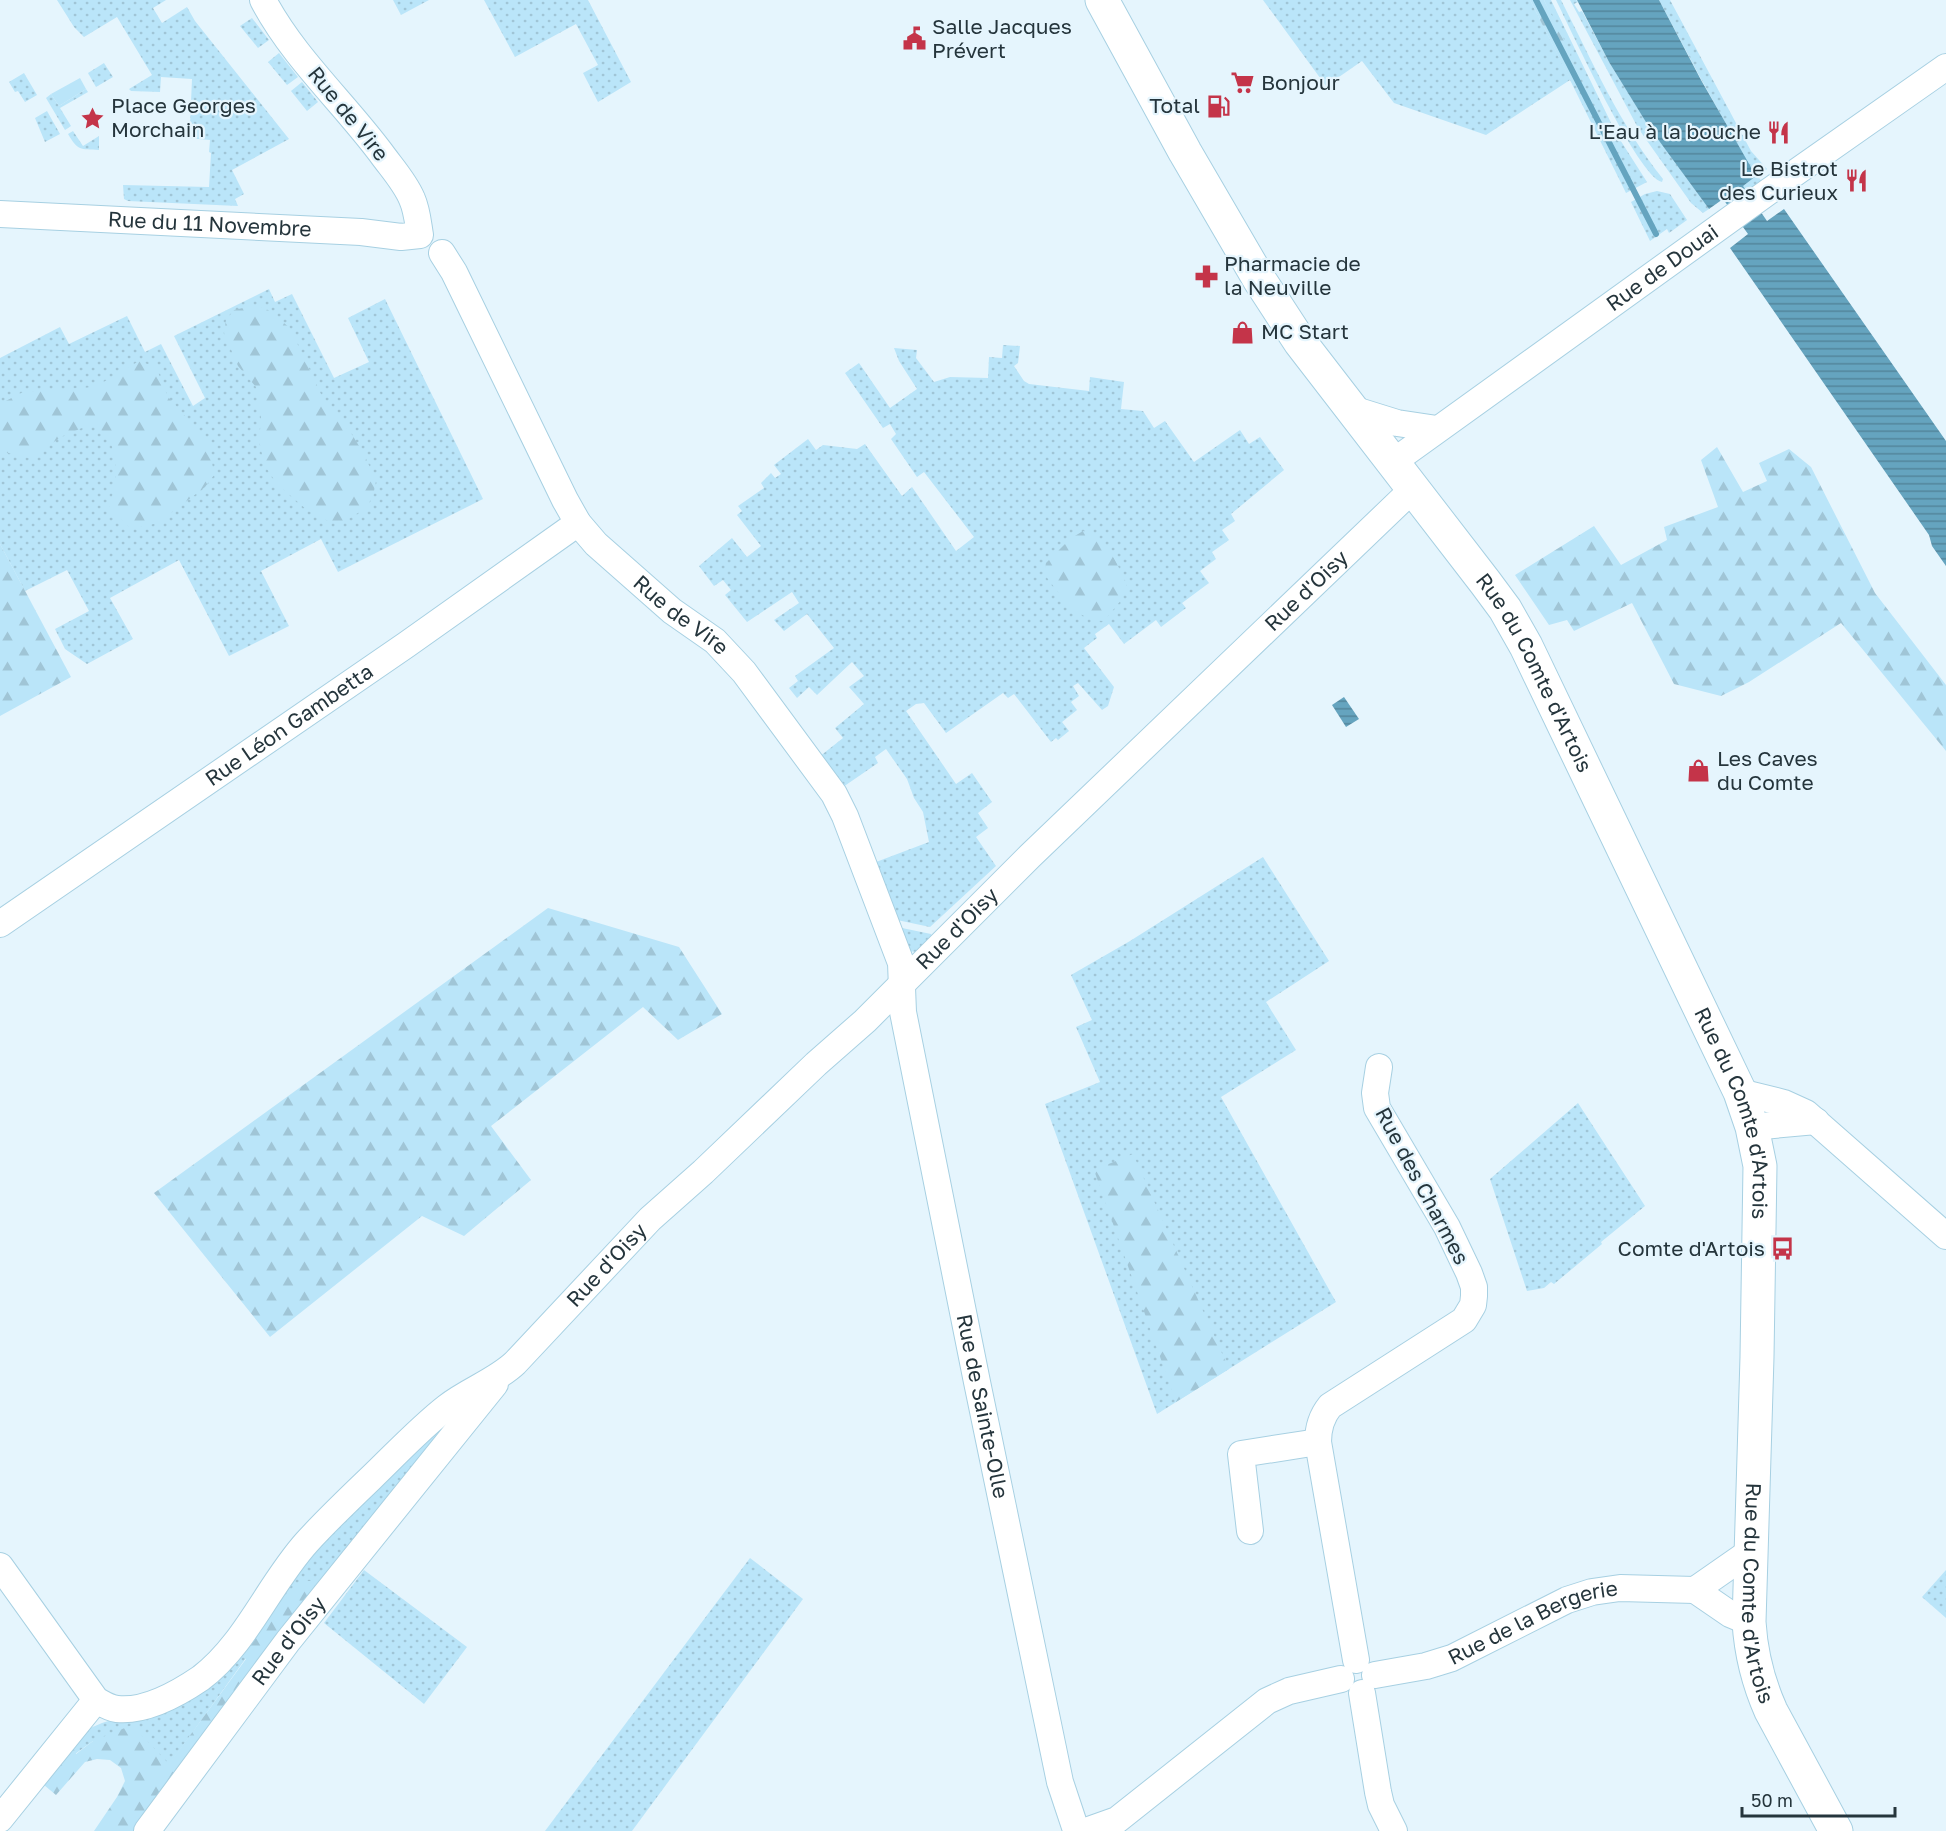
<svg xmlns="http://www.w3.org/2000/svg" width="1946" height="1831" viewBox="0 0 1946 1831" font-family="'Golos Text',sans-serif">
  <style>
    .grass { fill: url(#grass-dots) }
    .forest { fill: url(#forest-firs) }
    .park { fill: #bae5f9 }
    .water { fill: url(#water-rules) }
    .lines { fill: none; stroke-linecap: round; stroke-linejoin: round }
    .stream { stroke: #65a4bf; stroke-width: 6 }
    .minor-casing { stroke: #a7d0e2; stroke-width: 28 }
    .major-casing { stroke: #a7d0e2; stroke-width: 35 }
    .minor { stroke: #fff; stroke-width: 26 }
    .major { stroke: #fff; stroke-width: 33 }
    .labels { text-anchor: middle; stroke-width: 4.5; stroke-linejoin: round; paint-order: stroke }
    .poi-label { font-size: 21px; fill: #25353c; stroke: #e5f5fd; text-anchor: start }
    .street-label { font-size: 21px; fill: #25353c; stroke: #e5f5fd }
  </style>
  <defs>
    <pattern id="grass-dots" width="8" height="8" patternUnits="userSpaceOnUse" patternTransform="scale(1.5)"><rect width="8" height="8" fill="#bae5f9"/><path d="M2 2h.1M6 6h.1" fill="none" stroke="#a0c5d6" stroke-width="1.8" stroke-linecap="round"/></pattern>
    <pattern id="forest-firs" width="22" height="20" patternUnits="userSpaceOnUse" patternTransform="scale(1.5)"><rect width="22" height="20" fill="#bae5f9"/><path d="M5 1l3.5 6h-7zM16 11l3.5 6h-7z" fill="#a0c5d6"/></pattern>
    <pattern id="water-rules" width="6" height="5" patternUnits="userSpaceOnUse" patternTransform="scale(1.5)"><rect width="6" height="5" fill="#65a4bf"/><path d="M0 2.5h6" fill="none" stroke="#53869c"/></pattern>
  </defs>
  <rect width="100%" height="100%" fill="#e5f5fd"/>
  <!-- grass -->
  <g class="grass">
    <polygon points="57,0 166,0 153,8 162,23 187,7 195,21 289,139 232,170 244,194 235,199 238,206 128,201 124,199 123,185 209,187 211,153 209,152 210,140 186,138 186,126 190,125 192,79 161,77 160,92 131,91 129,89 152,75 117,17 84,37 74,27"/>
    <polygon points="393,0 429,0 401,15"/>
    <polygon points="484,0 588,0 631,82 598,102 583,73 598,65 576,24 515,57"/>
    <polygon points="1263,0 1530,0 1570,79 1552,17 1544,0 1551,0 1617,135 1647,182 1626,193 1570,80 1486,135 1394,103 1362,61 1326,86"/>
    <path d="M1556 0H1561C1592 61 1620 125 1663 179L1662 182C1638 177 1570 28 1556 0Z"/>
    <polygon points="1570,0 1576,0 1578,2 1574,4 1579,12 1582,11 1609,62 1649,126 1709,209 1703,213 1691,203 1638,128"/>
    <polygon points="1659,0 1670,0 1751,151 1767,169 1758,176 1762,182 1747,193 1742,185 1755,176 1701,79"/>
    <polygon points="252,18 269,40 258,48 240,26"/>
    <polygon points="279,53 298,77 287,85 268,62"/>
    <polygon points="104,63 113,77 96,87 88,73"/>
    <polygon points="24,73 37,95 25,102 18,91 15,92 9,82"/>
    <polygon points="302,82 318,102 307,111 291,91"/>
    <polygon points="86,89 88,92 60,108 71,126 65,130 46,98 51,94 59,106"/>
    <polygon points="47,111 60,134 45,142 35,118"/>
    <path d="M73 131 83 146 99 136V150C80 149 78 151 68 134Z"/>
    <polygon points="1657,191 1670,194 1687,220 1669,233 1667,229 1650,241 1631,202 1645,194"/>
    <polygon points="269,289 275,302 292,294 334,378 369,362 348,318 385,299 483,499 338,572 321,539 261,571 289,626 229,656 179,560 110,598 133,639 87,664 65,649 55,629 89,611 67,570 25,591 0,544 0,358 60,327 69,344 127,316 145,352 161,344 193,406 205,398 174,336"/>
    <polygon points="1003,345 1020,346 1018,363 1014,366 1024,381 1029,384 1089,391 1090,377 1124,382 1121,409 1143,411 1154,428 1165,421 1194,462 1240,430 1249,444 1260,437 1284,470 1231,514 1235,521 1222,530 1229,540 1212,552 1216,559 1200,571 1209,583 1182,603 1186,608 1161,627 1156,620 1124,644 1109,624 1095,634 1097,638 1084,648 1114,687 1108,706 1102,710 1078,683 1073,686 1079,696 1071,702 1077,710 1062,722 1069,731 1058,740 1056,738 1051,742 1014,694 1008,698 1003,693 946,733 924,703 916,704 906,711 956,784 972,773 992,802 978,813 988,828 976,837 996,866 930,927 897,920 876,862 929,842 923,812 914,798 907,779 886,749 875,757 878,763 843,787 819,757 843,738 835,728 864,704 849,687 864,676 852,662 817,695 809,687 797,698 789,688 798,681 795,676 834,648 807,614 784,631 774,620 799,603 792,592 747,622 725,595 731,590 723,580 714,586 699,566 732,538 747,557 761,546 737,515 742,511 738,506 764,488 761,483 771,473 775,478 781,474 774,465 808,439 816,450 823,445 857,449 865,444 902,496 912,487 956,551 974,537 924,472 917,477 891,439 896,434 890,424 883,428 845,373 859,363 890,408 917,389 899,361 894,348 917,350 916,358 934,382 950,377 988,378 989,357 1002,358"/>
    <polygon points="1263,857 1329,961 1266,1002 1296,1050 1221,1097 1336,1302 1157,1414 1045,1104 1100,1082 1076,1027 1092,1020 1071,975 1130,941"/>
    <polygon points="902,928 931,934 932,937 916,952 908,951 899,930"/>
    <polygon points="1578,1103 1645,1206 1601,1242 1602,1244 1554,1284 1551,1282 1544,1288 1527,1291 1490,1179"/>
    <polygon points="469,1404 316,1589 239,1653 246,1658 169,1765 93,1741 75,1754 72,1742 88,1729 102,1723 162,1704 339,1518"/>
    <polygon points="750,1558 803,1599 632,1831 545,1831"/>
    <polygon points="364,1570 467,1647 424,1704 324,1623"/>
    <polygon points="1946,1570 1946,1618 1922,1597"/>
  </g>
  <!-- forest -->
  <g class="forest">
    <polygon points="1530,0 1544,0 1571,53 1573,66 1570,80"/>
    <polygon points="256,305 268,310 290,328 321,394 335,415 351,433 364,454 376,481 373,496 366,508 345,521 330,522 307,510 277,484 265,466 259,442 261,418 256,387 238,366 224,333 226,320 234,310"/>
    <path d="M139 361 156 367 168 397 209 443 214 475 205 487 158 523 131 529 109 508C118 475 120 466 107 433L89 425 63 436 29 458 0 451V404L23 392 95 387Z"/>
    <polygon points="1717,447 1743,492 1767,481 1759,463 1789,449 1811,467 1875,593 1946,685 1946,751 1841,623 1749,682 1721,696 1674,684 1632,603 1574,631 1567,620 1549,625 1515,575 1594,526 1621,565 1667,540 1664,527 1718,507 1701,460"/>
    <path d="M1083 531C1109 540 1115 561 1127 584L1122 599 1104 621C1076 621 1060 594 1044 574L1046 563 1070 539Z"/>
    <polygon points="0,544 71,677 0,716"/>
    <polygon points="548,908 679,947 722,1014 678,1040 643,1007 491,1126 531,1180 464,1236 422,1216 270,1337 154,1193"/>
    <polygon points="1133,1154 1229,1369 1176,1402 1094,1170"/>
    <polygon points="304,1581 311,1581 316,1589 135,1831 94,1831 117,1797 125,1781 121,1768 110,1760 97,1759 85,1762 56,1795 44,1785 73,1747 76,1754 93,1741 132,1725 169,1764 246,1659 239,1652 280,1600"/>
  </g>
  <!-- park -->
  <polygon class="park" points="80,78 86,89 59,106 51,94"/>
  <!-- water -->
  <g class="water">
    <polygon points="1577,0 1659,0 1701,80 1756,176 1743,186 1767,221 1784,209 1946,441 1946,566 1932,546 1929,535 1730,248 1748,234 1723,199 1709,209 1649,127 1609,62"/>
    <polygon points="1344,697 1359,719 1346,727 1332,705"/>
  </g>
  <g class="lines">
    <!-- stream -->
    <polyline class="stream" points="1536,0 1656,234"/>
    <defs>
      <g id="minor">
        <path id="s1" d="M0 214 361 232 401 237 420 235C418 223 417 210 412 199 405 182 391 167 381 153 343 102 293 57 263 0"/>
        <path id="s2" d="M442 253 454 272 565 500 578 523 596 544 672 611 715 641 744 672 834 794 845 816 901 963 903 1012 977 1382 1060 1782 1075 1827"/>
        <polyline points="1352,409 1397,423 1437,429"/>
        <path id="s3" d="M1393 462 1768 192 1946 67"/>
        <path id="s4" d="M0 924 406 645 578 523"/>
        <polyline points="1740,1092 1784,1103 1806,1113 1946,1236"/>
        <polyline points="1752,1127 1816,1121"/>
        <polyline points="1250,1531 1241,1454 1318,1442"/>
        <path id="s5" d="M0 1566 96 1700C103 1704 109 1708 117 1709 145 1712 179 1693 201 1678 246 1644 269 1584 307 1542 327 1520 349 1499 371 1478 396 1454 420 1428 447 1407 469 1390 496 1381 515 1363L650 1219 703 1172 816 1064 865 1021 1030 856 1414 488"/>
        <polyline points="1695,1590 1730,1614 1749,1622"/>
        <path d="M1356 1660 1318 1442C1318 1428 1321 1417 1330 1406L1464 1320 1473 1305 1474 1296V1287L1469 1273 1447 1227 1377 1108 1375 1093 1379 1067"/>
        <path id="s6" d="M1375 1675 1426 1666 1452 1658 1567 1600 1592 1592 1620 1588 1695 1590 1751 1551"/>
        <polyline points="1362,1693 1378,1792 1381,1805 1394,1831"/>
        <polyline points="0,1819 96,1700"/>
        <path id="s7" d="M147 1831 288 1641 495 1384"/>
        <polyline points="1086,1831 1117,1820 1267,1701 1289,1691 1341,1679"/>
      </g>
      <g id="major">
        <path id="s8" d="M1102 0 1185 152 1259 279 1300 342 1485 582 1505 609 1526 646 1740 1092 1752 1127 1760 1166 1757 1357 1749 1622C1751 1654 1758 1682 1771 1711L1836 1831"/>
      </g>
    </defs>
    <!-- minor casing -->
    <use href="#minor" class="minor-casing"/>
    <!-- major casing -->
    <use href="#major" class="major-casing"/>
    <!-- minor -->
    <use href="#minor" class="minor"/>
    <!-- major -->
    <use href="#major" class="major"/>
  </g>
  <!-- icons -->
  <defs>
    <symbol id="civic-bare" viewBox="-9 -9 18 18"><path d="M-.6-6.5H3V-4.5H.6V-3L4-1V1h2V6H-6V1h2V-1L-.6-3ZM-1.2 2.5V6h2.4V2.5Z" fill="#c43449" stroke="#e5f5fd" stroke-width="2.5" paint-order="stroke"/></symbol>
    <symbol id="supermarket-bare" viewBox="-9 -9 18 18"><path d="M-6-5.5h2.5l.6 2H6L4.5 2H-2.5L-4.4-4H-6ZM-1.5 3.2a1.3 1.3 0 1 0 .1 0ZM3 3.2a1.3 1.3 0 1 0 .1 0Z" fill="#c43449" stroke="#e5f5fd" stroke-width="2.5" paint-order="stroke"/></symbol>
    <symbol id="fuel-bare" viewBox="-9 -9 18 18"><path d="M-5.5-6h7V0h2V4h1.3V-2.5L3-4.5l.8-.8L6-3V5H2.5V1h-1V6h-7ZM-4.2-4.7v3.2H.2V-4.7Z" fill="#c43449" stroke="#e5f5fd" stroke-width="2.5" paint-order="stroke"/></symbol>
    <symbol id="sight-bare" viewBox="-9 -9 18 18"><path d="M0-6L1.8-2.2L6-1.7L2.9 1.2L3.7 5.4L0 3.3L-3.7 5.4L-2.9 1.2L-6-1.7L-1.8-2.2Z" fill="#c43449" stroke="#e5f5fd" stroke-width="2.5" paint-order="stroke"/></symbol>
    <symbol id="restaurant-bare" viewBox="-9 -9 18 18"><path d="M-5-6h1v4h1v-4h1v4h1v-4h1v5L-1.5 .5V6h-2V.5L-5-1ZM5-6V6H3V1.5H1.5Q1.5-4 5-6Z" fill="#c43449" stroke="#e5f5fd" stroke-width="2.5" paint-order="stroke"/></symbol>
    <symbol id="pharmacy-bare" viewBox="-9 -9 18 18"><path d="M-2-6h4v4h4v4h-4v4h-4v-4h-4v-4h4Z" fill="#c43449" stroke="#e5f5fd" stroke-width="2.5" paint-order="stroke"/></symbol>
    <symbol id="shop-bare" viewBox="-9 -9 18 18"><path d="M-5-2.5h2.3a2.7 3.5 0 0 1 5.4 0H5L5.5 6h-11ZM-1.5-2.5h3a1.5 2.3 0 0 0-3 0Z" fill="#c43449" stroke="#e5f5fd" stroke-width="2.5" paint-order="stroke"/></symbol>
    <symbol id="bus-bare" viewBox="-9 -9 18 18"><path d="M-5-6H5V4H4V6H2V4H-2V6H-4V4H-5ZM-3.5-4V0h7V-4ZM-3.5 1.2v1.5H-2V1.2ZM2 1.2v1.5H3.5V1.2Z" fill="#c43449" stroke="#e5f5fd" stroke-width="2.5" paint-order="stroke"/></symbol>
  </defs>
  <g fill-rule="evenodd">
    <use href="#civic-bare" x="898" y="22" width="33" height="33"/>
    <use href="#supermarket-bare" x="1226" y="66" width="33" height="33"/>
    <use href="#fuel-bare" x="1202" y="90" width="33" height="33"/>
    <use href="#sight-bare" x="76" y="102" width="33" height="33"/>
    <use href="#restaurant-bare" x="1762" y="116" width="33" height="33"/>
    <use href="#restaurant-bare" x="1840" y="164" width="33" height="33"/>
    <use href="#pharmacy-bare" x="1190" y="260" width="33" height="33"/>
    <use href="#shop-bare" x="1226" y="316" width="33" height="33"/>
    <use href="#shop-bare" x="1682" y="754" width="33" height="33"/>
    <use href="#bus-bare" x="1766" y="1232" width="33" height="33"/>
  </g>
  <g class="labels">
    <!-- poi labels -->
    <g class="poi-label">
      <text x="932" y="34">Salle Jacques<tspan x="932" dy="24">Prévert</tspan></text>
      <text x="1261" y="90">Bonjour</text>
      <text x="111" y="113">Place Georges<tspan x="111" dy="24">Morchain</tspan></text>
      <text x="1200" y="113" text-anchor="end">Total</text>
      <text x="1761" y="139" text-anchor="end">L'Eau à la bouche</text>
      <text x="1838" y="176" text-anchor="end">Le Bistrot<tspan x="1838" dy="24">des Curieux</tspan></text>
      <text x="1224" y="271">Pharmacie de<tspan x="1224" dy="24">la Neuville</tspan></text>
      <text x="1261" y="339">MC Start</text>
      <text x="1717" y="766">Les Caves<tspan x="1717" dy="24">du Comte</tspan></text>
      <text x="1765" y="1256" text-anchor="end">Comte d'Artois</text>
    </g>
    <!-- street labels -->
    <g class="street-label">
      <text transform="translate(348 114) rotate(51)" y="7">Rue de Vire</text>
      <text dy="7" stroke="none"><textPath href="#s1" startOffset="210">Rue du 11 Novembre</textPath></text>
      <text dy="7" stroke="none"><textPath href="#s3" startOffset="332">Rue de Douai</textPath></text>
      <text dy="7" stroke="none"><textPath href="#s5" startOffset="1834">Rue d'Oisy</textPath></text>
      <text dy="7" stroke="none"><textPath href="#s2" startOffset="441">Rue de Vire</textPath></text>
      <text dy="7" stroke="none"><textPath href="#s8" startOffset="802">Rue du Comte d'Artois</textPath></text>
      <text dy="7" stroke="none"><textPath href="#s4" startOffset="351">Rue Léon Gambetta</textPath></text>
      <text dy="7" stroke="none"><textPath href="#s5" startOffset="1348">Rue d'Oisy</textPath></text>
      <text dy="7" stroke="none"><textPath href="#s8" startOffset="1288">Rue du Comte d'Artois</textPath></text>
      <text transform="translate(1422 1186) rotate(62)" y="7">Rue des Charmes</text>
      <text dy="7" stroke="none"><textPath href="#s5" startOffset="862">Rue d'Oisy</textPath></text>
      <text dy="7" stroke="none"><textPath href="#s2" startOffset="1311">Rue de Sainte-Olle</textPath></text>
      <text dy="7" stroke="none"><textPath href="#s8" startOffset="1774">Rue du Comte d'Artois</textPath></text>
      <text dy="7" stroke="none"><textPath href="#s6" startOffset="168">Rue de la Bergerie</textPath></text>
      <text dy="7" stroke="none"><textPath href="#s7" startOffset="237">Rue d'Oisy</textPath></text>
    </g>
  </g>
  <!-- scale -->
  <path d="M1742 1807v9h153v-9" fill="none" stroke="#25353c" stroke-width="3"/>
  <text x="1751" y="1807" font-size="18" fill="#25353c" stroke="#e5f5fd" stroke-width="4.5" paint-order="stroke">50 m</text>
</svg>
